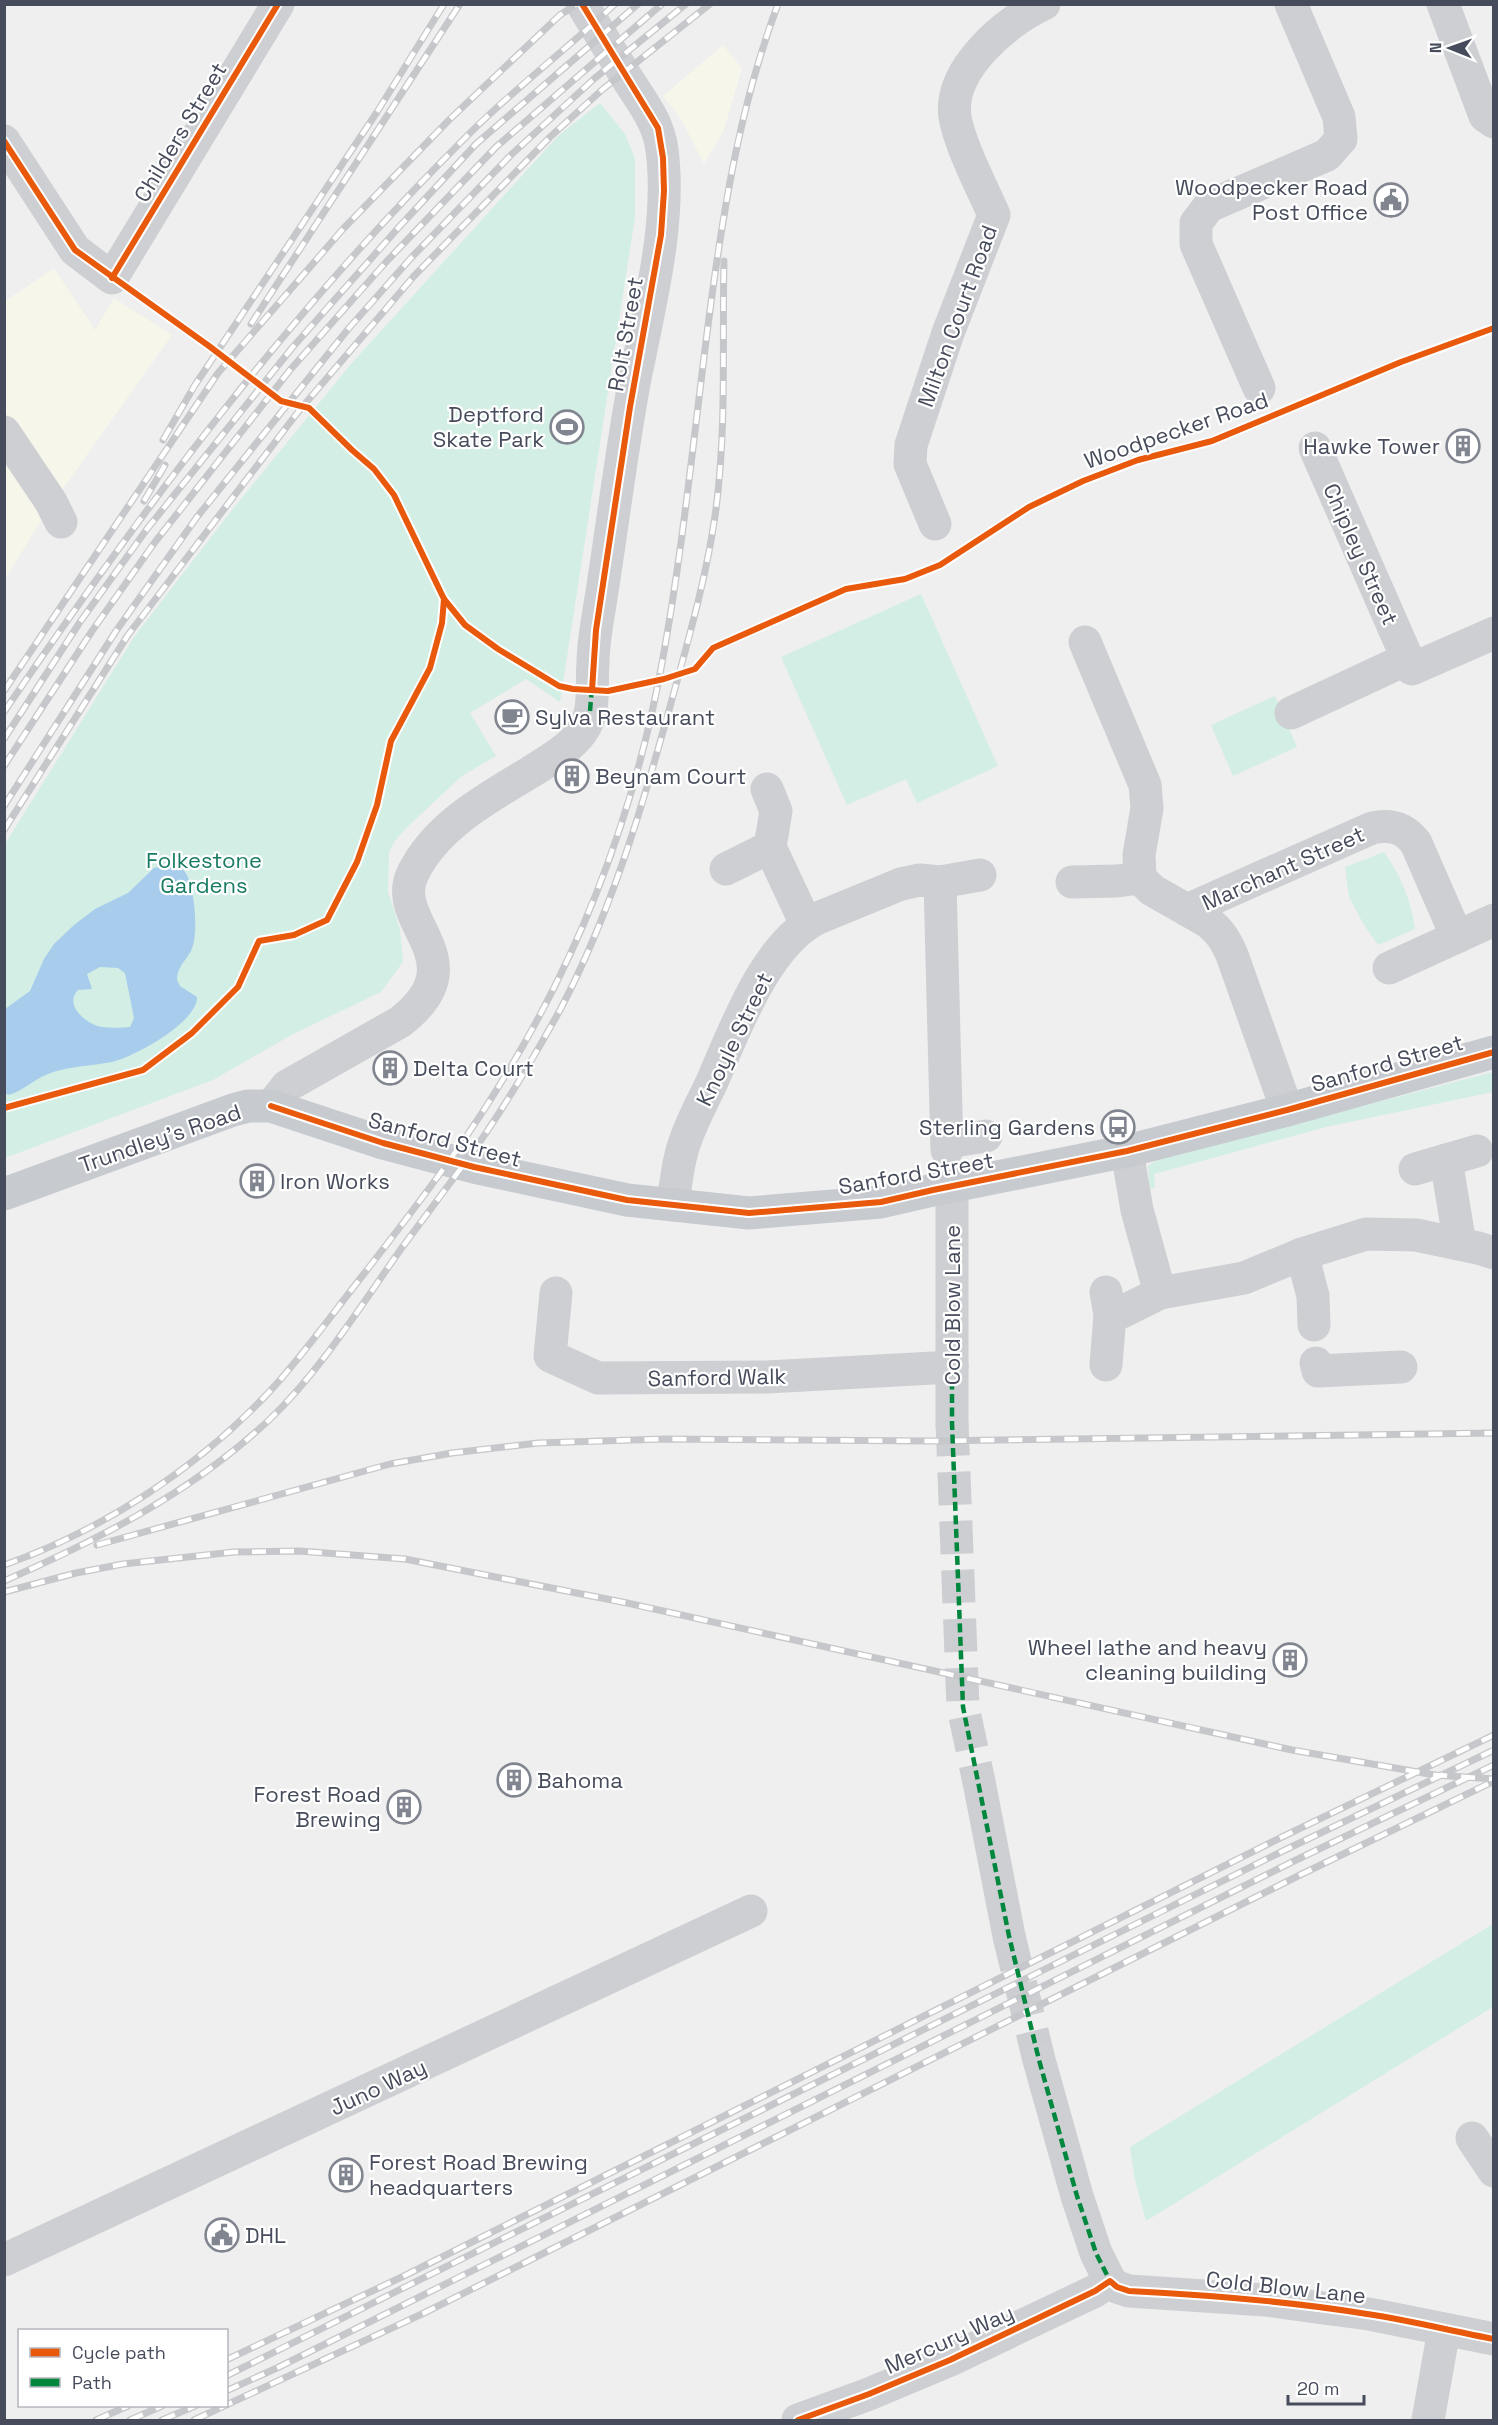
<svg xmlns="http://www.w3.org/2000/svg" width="1498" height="2425" viewBox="0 0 1498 2425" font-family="'Space Grotesk',sans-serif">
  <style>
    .commercial { fill: #f6f6eb }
    .green { fill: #d3eee5 }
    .water { fill: #a8ccec; fill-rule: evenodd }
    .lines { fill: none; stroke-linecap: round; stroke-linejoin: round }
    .minor-tunnel { stroke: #cdced1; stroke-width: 33; stroke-dasharray: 33 16; stroke-linecap: butt }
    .minor { stroke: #cdcfd2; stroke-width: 33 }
    .major { stroke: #c7cacf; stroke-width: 33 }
    .rail-casing { stroke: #c6c7ca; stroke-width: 7 }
    .rail { stroke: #fff; stroke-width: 4.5; stroke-dasharray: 14; stroke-linecap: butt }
    .quiet { stroke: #00873e; stroke-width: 4.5; stroke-dasharray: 9 4.5; stroke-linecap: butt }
    .cycleway-casing { stroke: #fff; stroke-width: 10 }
    .cycleway { stroke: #e8590c; stroke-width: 6 }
    .labels { text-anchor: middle; stroke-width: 4.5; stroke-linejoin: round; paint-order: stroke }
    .street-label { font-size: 22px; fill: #464c5b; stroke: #fff }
    .poi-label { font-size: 22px; fill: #464c5b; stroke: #fff; text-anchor: start }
    .park-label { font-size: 22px; fill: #187b63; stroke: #fff }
  </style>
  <rect width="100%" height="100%" fill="#efefef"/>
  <!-- commercial -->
  <g class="commercial">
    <polygon points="723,45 742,68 724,130 704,164 681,119 663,96"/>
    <polygon points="54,268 95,330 114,298 172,335 48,510 5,579 5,301"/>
  </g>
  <!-- green -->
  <g class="green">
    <polygon points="600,103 625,134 635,159 635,217 560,702 526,679 470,713 496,756 462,776 405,829 394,842 389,853 388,892 400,929 403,962 381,992 293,1034 213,1080 5,1158 5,844 134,637 232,510 351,364 558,136"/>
    <polygon points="921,594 998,766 917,803 906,779 847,805 781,657"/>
    <polygon points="1275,696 1297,747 1233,776 1211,725"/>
    <path d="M1384 852C1401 876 1411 900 1415 929L1378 945 1364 925 1349 897 1345 867Z"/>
    <polygon points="1493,1072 1493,1092 1326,1127 1154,1174 1155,1188 1150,1189 1148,1166 1158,1159"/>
    <polygon points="1493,1924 1493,2007 1146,2221 1135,2180 1130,2147"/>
  </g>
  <!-- water -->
  <path class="water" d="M169 865C176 866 181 866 185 872 195 886 199 936 191 951 185 962 177 967 177 980L180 986 197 997C198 1022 134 1057 112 1062 91 1066 69 1066 48 1074 34 1079 22 1092 8 1095L4 1092 5 1009 30 991 44 959 54 944 74 925 95 909 128 893 154 868ZM100 967 118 968 125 973 134 1018 130 1027C122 1028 110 1028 102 1027 87 1025 63 1005 78 990L92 989 87 974Z"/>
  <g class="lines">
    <!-- minor-tunnel -->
    <g class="minor-tunnel">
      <polyline points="952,1423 963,1707 979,1782"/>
      <polyline points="1009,1936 1039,2060"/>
    </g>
    <!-- minor -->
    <g class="minor">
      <polyline points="1443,4 1485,116 1494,122"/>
      <polyline points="4,141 75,250 112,278 278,4"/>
      <polyline points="1259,388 1196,244 1196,223 1209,206 1327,155 1341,139 1339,117 1291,4"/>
      <polyline points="4,432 51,502 61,522"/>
      <polyline points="1315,448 1412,669 1494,633"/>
      <path d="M935 524 910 464 911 445 948 333 994 215C982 187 960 146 955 117 948 70 1006 21 1044 4"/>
      <polyline points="1085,642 1145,785 1147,808 1139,855 1140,878"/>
      <polyline points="1291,713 1407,659"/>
      <polyline points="770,847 806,924"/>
      <polyline points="726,869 770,847 776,811 767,789"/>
      <polyline points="940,882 947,1150"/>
      <path d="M1072 882 1117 881 1140 878 1152 890 1208 922C1220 931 1226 941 1232 955L1287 1110"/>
      <path d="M1187 910 1372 828C1390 824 1404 827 1416 843L1457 937"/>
      <polyline points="1389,968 1494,920"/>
      <path d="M271 1106 287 1086 400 1022C480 960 388 923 413 873 436 826 486 799 529 773 548 761 570 749 583 730 596 711 591 684 593 663 593 649 595 636 597 623 610 545 619 467 633 389 647 315 672 225 662 150 659 122 641 101 627 78 612 53 597 29 582 4"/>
      <polyline points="947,1142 986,1136"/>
      <polyline points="1127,1151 1137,1210 1160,1293"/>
      <polyline points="1415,1169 1446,1160"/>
      <polyline points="952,1187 952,1423"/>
      <path d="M672 1205C676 1187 677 1168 682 1151 688 1128 701 1105 711 1084 734 1032 765 944 818 918L901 884 920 880 940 882 980 875"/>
      <polyline points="1460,1244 1446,1160 1477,1151"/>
      <polyline points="1302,1254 1313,1296 1314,1325"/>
      <polyline points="556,1293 550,1356 598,1378 767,1377 952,1367"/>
      <polyline points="1110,1315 1122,1312 1160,1293 1244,1278 1302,1254 1366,1234 1416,1235 1478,1248 1494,1253"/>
      <polyline points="1316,1363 1318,1371 1401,1367"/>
      <polyline points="1106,1365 1110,1315 1106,1292"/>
      <polyline points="979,1782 1009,1936"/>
      <polyline points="1039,2060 1077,2196 1096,2253 1110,2281 1117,2287 1129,2291 1265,2300 1323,2308 1369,2314 1494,2339"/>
      <polyline points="1472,2138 1494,2171"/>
      <polyline points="4,2260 751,1911"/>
      <polyline points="798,2420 869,2394 950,2360 1095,2291 1110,2281"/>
      <polyline points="1428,2420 1444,2330"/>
    </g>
    <!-- major -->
    <polyline class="major" points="4,1194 233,1110 248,1106 271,1106 383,1143 474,1167 627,1200 749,1213 881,1202 933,1190 1127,1151 1287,1110 1494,1052"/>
    <defs>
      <g id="rail">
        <polyline points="251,324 460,4"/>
        <polyline points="163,440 195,385 377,112 444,4"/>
        <polyline points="144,501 165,465"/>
        <polyline points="4,691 218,373 343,229 449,120 560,15 577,4"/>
        <path d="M4 712C143 508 288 314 464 139 511 91 566 50 615 4"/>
        <polyline points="4,739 80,622 147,529 292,348 399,227 476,144 638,4"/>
        <polyline points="4,766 92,631 155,542 290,370 386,262 496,147 662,4"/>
        <polyline points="4,806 116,631 197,517 349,328 411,258 512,154 595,78 686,4"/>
        <polyline points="4,830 128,635 298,412 414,276 550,137 603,89 710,4"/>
        <polyline points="97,1545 390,1464 452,1453 538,1443 664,1439 931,1441 1494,1433"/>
        <path d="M4 1565C104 1530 199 1467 271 1390 304 1354 333 1313 363 1275 411 1213 461 1149 502 1081 581 953 635 811 662 663 683 549 694 433 709 318 723 211 740 105 778 4"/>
        <path d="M4 1581C100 1539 192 1492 269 1420 321 1370 360 1307 401 1249 426 1215 452 1181 477 1146 507 1103 534 1057 560 1010 611 913 642 808 671 703 688 641 706 579 715 516 727 432 722 346 724 261"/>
        <polyline points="4,1592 76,1573 123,1564 234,1552 299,1551 405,1559 627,1603 1292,1750 1435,1775 1494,1779"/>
        <polyline points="226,2360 406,2275 1282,1837 1494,1735"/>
        <polyline points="226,2376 1287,1849 1494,1750"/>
        <polyline points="226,2391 277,2368 1294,1861 1494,1765"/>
        <polyline points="96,2420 128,2406"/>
        <polyline points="130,2420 162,2406"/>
        <polyline points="162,2420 195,2406"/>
        <polyline points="194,2420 424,2313 1300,1875 1494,1781"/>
      </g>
    </defs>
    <!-- rail casing -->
    <use href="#rail" class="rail-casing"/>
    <!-- rail -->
    <use href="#rail" class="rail"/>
    <!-- quiet -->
    <g class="quiet">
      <polyline points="590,711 592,686"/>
      <polyline points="952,1367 952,1423 963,1707 1009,1936 1039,2060 1077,2196 1096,2253 1110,2281"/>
    </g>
    <defs>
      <g id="cycleway">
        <polyline points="582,4 658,128 663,158 664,191 661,235 630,407 596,630 592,690"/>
        <polyline points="4,141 75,250 209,346 281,401 309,408 352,450 374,469 394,495 444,599 465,625 498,649 559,686 573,689 608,691 664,679 695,669 713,648 846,589 905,579 940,565 1029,507 1083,481 1138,460 1212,441 1401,362 1494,328"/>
        <polyline points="112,278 278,4"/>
        <polyline points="271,1106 383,1143 474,1167 627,1200 749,1213 881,1202 933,1190 1127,1151 1287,1110 1494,1052"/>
        <polyline points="4,1108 143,1070 192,1033 238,987 259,941 294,935 327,920 357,862 377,805 391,741 430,668 442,623 444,599"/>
        <path d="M798 2420 869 2394 950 2360 1095 2291 1110 2281 1117 2287 1129 2291C1208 2295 1288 2301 1367 2314 1409 2320 1451 2331 1494 2339"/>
      </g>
    </defs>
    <!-- cycleway casing -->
    <use href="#cycleway" class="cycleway-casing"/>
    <!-- cycleway -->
    <use href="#cycleway" class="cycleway"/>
  </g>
  <!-- icons -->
  <defs>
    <symbol id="civic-ring" viewBox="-11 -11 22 22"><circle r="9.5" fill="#fff" stroke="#81858f" stroke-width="1.5"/><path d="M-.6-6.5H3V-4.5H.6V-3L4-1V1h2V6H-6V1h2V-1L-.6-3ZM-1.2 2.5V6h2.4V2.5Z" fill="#81858f"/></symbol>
    <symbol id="stadium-ring" viewBox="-11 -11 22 22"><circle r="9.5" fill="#fff" stroke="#81858f" stroke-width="1.5"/><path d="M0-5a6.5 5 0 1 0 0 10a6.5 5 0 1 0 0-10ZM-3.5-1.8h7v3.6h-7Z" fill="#81858f"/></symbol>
    <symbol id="building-ring" viewBox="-11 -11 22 22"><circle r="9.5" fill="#fff" stroke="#81858f" stroke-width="1.5"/><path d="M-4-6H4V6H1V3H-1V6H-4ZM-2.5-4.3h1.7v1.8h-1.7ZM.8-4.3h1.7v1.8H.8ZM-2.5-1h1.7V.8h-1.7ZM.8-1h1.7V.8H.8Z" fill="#81858f"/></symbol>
    <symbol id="cafe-ring" viewBox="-11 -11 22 22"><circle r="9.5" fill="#fff" stroke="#81858f" stroke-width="1.5"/><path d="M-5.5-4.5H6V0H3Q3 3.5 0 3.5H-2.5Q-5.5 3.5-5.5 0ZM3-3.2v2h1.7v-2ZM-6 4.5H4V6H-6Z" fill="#81858f"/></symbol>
    <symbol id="bus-ring" viewBox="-11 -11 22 22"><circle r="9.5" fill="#fff" stroke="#81858f" stroke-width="1.5"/><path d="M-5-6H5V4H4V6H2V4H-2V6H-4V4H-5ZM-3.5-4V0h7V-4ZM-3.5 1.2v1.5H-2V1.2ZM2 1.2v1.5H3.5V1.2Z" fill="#81858f"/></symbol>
  </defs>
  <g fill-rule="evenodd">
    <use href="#civic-ring" x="1372" y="181" width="38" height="38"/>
    <use href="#stadium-ring" x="548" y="408" width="38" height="38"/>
    <use href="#building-ring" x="1444" y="427" width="38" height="38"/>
    <use href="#cafe-ring" x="493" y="698" width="38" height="38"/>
    <use href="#building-ring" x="553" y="757" width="38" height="38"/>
    <use href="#building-ring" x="371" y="1049" width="38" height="38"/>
    <use href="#bus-ring" x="1099" y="1108" width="38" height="38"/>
    <use href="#building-ring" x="238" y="1162" width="38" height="38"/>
    <use href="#building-ring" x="1271" y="1641" width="38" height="38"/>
    <use href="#building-ring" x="495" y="1761" width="38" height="38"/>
    <use href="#building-ring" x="385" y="1788" width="38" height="38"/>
    <use href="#building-ring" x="327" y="2156" width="38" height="38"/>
    <use href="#civic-ring" x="203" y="2216" width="38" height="38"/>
  </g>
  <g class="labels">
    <!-- street labels -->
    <g class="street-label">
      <text transform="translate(180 132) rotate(-59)" y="8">Childers Street</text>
      <text transform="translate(957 316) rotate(-70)" y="8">Milton Court Road</text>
      <text transform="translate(625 334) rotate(-80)" y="8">Rolt Street</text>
      <text transform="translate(1176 430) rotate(-19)" y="8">Woodpecker Road</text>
      <text transform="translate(1361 554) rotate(66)" y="8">Chipley Street</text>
      <text transform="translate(1283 868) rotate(-24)" y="8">Marchant Street</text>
      <text transform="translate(734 1039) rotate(-64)" y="8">Knoyle Street</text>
      <text transform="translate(1387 1063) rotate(-16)" y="8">Sanford Street</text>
      <text transform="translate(160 1138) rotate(-19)" y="8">Trundley's Road</text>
      <text transform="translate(445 1139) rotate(15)" y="8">Sanford Street</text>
      <text transform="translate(916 1173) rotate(-10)" y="8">Sanford Street</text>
      <text transform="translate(952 1305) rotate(-90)" y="8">Cold Blow Lane</text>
      <text transform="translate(717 1377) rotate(-1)" y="8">Sanford Walk</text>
      <text transform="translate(378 2087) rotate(-25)" y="8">Juno Way</text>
      <text transform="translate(1286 2287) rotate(6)" y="8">Cold Blow Lane</text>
      <text transform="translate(949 2339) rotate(-24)" y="8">Mercury Way</text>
    </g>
    <!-- poi labels -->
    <g class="poi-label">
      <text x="1368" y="195" text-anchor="end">Woodpecker Road<tspan x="1368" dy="25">Post Office</tspan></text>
      <text x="544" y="422" text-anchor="end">Deptford<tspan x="544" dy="25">Skate Park</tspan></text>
      <text x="1440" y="454" text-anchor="end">Hawke Tower</text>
      <text x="535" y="725">Sylva Restaurant</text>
      <text x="595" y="784">Beynam Court</text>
      <text x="413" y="1076">Delta Court</text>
      <text x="1095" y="1135" text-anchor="end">Sterling Gardens</text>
      <text x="280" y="1189">Iron Works</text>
      <text x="1267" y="1655" text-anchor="end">Wheel lathe and heavy<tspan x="1267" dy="25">cleaning building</tspan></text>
      <text x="537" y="1788">Bahoma</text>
      <text x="381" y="1802" text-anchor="end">Forest Road<tspan x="381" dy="25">Brewing</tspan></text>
      <text x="369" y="2170">Forest Road Brewing<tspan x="369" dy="25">headquarters</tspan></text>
      <text x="245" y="2243">DHL</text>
    </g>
    <!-- park labels -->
    <g class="park-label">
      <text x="204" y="868">Folkestone<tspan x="204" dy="25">Gardens</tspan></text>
    </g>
  </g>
  <!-- border -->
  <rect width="1498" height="2425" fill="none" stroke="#464c5b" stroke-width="12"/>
  <!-- legend -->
  <rect x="18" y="2329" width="210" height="78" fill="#ffffff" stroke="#b5b7bd" stroke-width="1.5"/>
  <rect x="30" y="2348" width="30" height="9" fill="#e8590c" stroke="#b5b7bd" stroke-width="1.5"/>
  <text x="72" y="2359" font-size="18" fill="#464c5b">Cycle path</text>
  <rect x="30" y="2378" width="30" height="9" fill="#00873e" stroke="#b5b7bd" stroke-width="1.5"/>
  <text x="72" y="2389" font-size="18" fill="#464c5b">Path</text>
  <!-- north arrow -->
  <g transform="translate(1450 48) rotate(271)" stroke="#ffffff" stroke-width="4.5" paint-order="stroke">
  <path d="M0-4.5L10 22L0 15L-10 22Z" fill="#464c5b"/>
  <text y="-9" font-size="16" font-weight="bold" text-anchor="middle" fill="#464c5b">N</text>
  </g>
  <!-- scale -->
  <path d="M1288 2395v9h76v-9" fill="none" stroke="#464c5b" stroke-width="3"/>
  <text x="1297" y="2395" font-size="18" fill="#464c5b" stroke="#ffffff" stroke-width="4.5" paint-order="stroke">20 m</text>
</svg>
